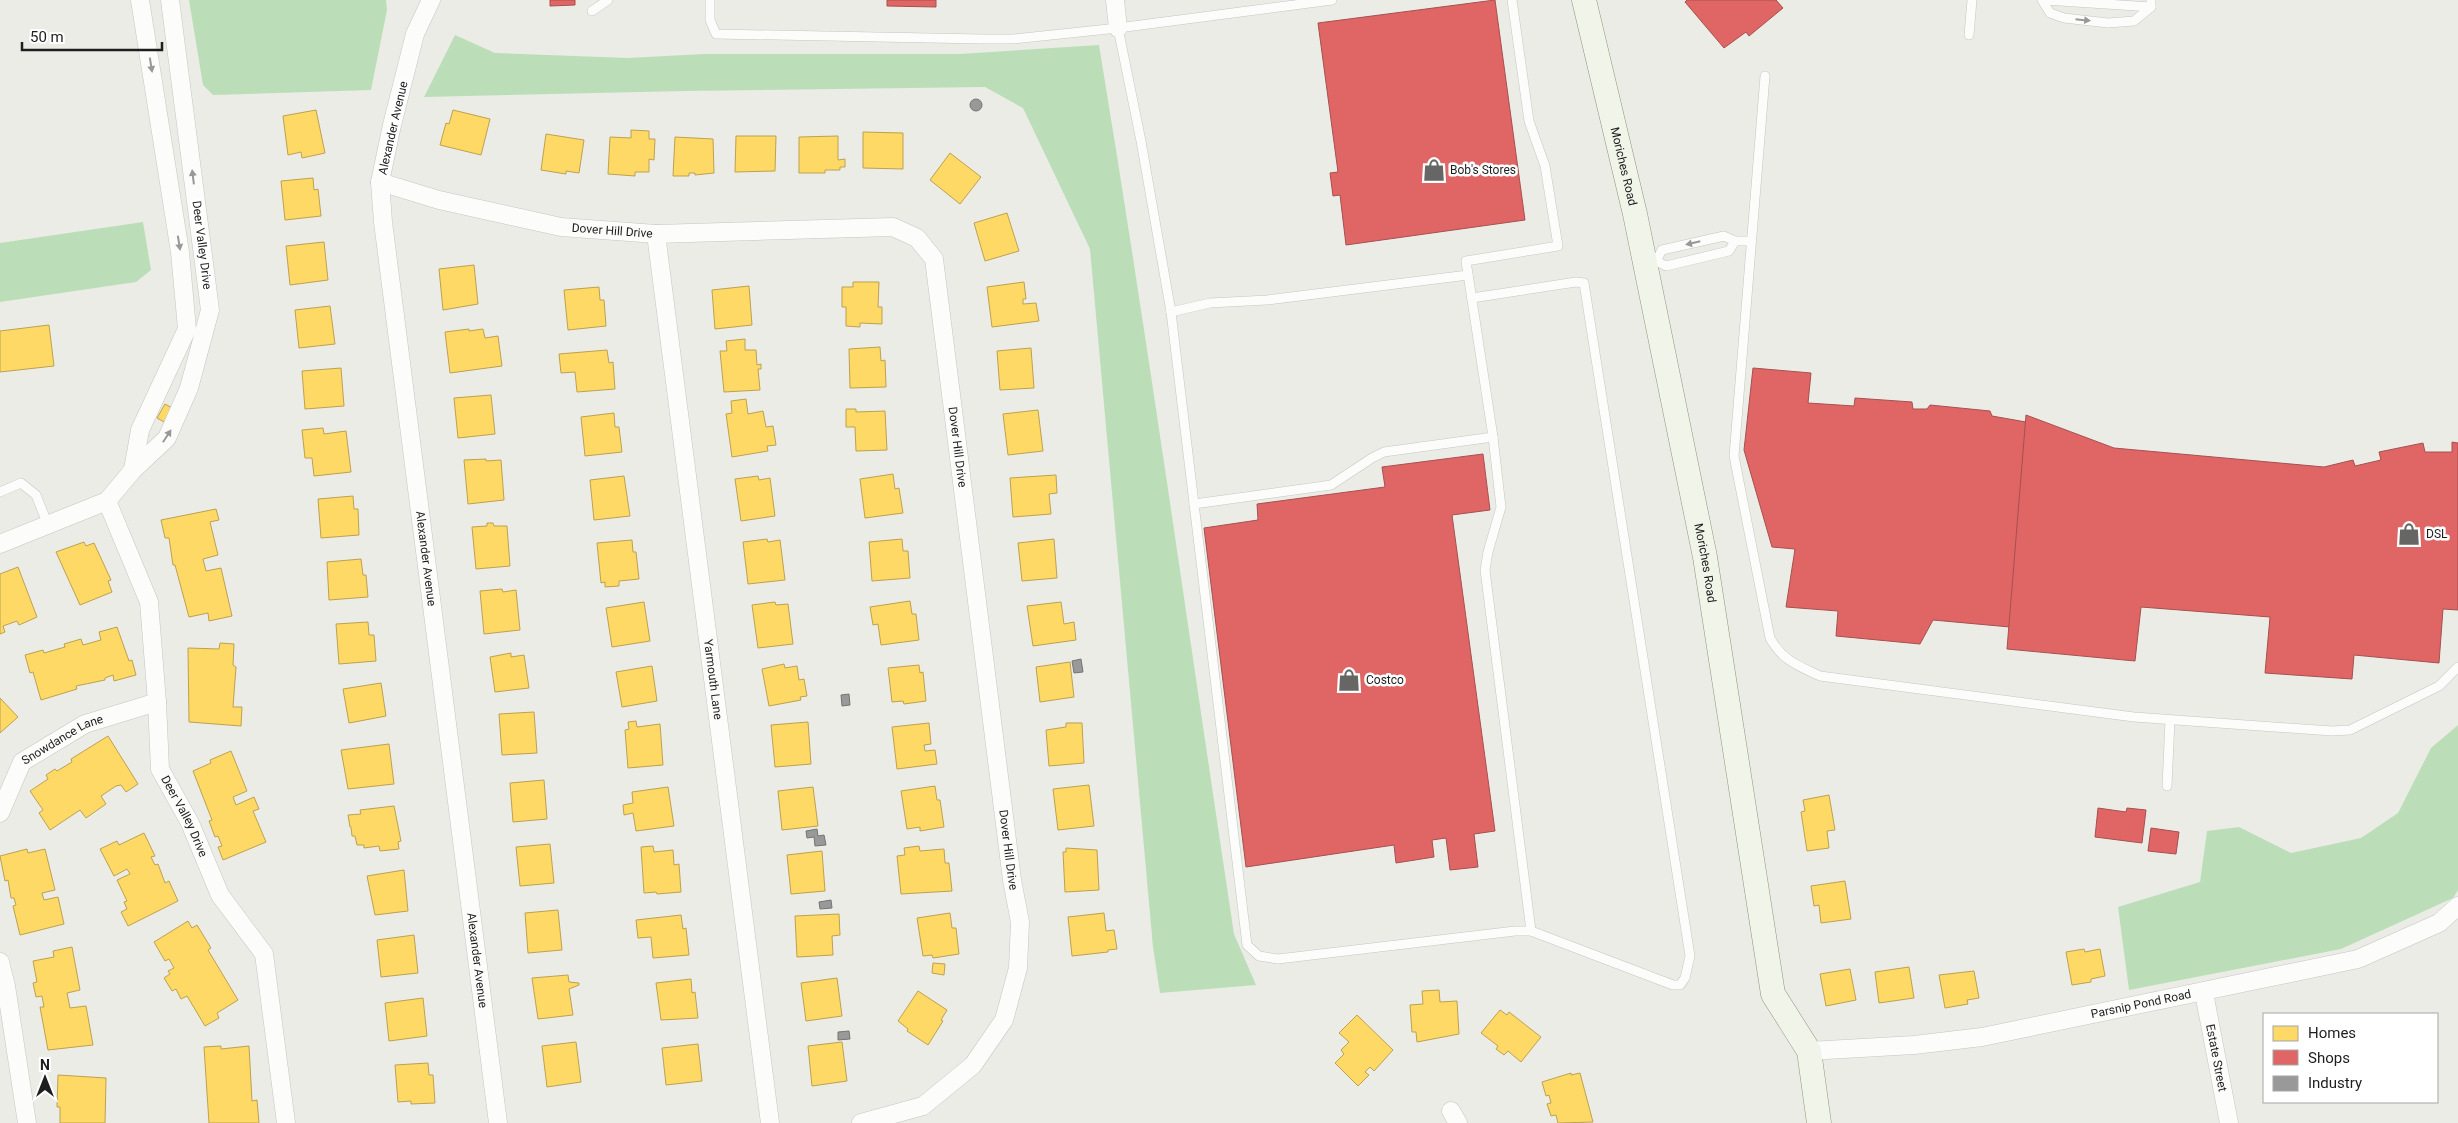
<svg xmlns="http://www.w3.org/2000/svg" width="2458" height="1123" viewBox="0 0 2458 1123" font-family="Roboto,sans-serif">
  <style>
    .forest { fill: #bbdeb9 }
    .homes { fill: #ffd966; stroke: #bca150 }
    .shops { fill: #e06666; stroke: #a65050 }
    .industry { fill: #999; stroke: #747474 }
    .lines { fill: none; stroke-linecap: round; stroke-linejoin: round }
    .lane-casing { stroke: #c5c5c2; stroke-width: 10 }
    .street-casing { stroke: #c5c5c2; stroke-width: 19 }
    .secondary-casing { stroke: #8d977d; stroke-width: 25 }
    .lane { stroke: #fcfcfb; stroke-width: 9 }
    .street { stroke: #fcfcfb; stroke-width: 18 }
    .secondary { stroke: #f0f4e9; stroke-width: 24 }
    .oneway { fill: #989898 }
    .labels { text-anchor: middle; stroke-width: 5; stroke-linejoin: round; paint-order: stroke }
    .street-label { font-size: 12px; fill: #1e1e1e; stroke: #fff }
    .poi-label { font-size: 12px; fill: #1e1e1e; stroke: #fff; text-anchor: start }
  </style>
  <rect width="100%" height="100%" fill="#ecece6"/>
  <!-- forest -->
  <g class="forest">
    <polygon points="189,0 386,0 387,10 371,90 213,95 203,85"/>
    <path d="M455 35 495 53 628 58 704 54H960L1099 45C1148 341 1189 637 1234 934L1256 985 1160 993 1153 947 1090 249 1023 108 985 87 685 91 424 97Z"/>
    <polygon points="143,222 151,270 136,282 0,302 0,243"/>
    <polygon points="2458,725 2458,890 2453,898 2341,949 2129,990 2118,907 2200,882 2207,831 2239,827 2291,853 2361,838 2398,813 2431,748"/>
  </g>
  <!-- homes -->
  <g class="homes">
    <polygon points="316,110 325,153 302,158 301,152 288,155 283,116"/>
    <polygon points="453,110 490,119 481,155 440,145 446,123 449,124"/>
    <polygon points="631,130 649,131 649,139 655,139 654,160 649,159 649,172 635,172 635,176 608,174 610,137 631,138"/>
    <polygon points="863,132 903,133 903,169 863,168"/>
    <polygon points="546,134 584,140 579,173 566,171 566,174 541,170"/>
    <polygon points="736,136 776,136 775,171 735,172"/>
    <polygon points="838,136 838,160 845,159 845,167 840,167 840,170 825,170 825,173 799,173 799,137"/>
    <polygon points="675,137 713,139 714,173 695,175 695,173 689,173 689,176 673,176"/>
    <polygon points="950,153 981,177 960,204 930,180"/>
    <polygon points="313,178 314,190 318,189 321,216 285,220 281,181"/>
    <polygon points="1007,213 1019,251 985,261 974,223"/>
    <polygon points="324,242 328,280 290,285 286,246"/>
    <polygon points="474,265 478,304 443,310 439,269"/>
    <polygon points="853,282 879,282 878,307 882,307 882,324 860,323 860,327 846,326 846,307 842,307 842,287 853,287"/>
    <polygon points="1024,282 1026,299 1023,299 1023,304 1036,303 1039,321 992,327 987,287"/>
    <polygon points="749,286 752,325 715,329 712,290"/>
    <polygon points="599,287 600,300 604,300 606,326 568,330 564,290"/>
    <polygon points="330,306 335,344 299,348 295,310"/>
    <polygon points="49,325 54,366 0,372 0,331"/>
    <polygon points="469,329 469,331 483,329 485,338 498,336 502,366 450,373 445,332"/>
    <polygon points="745,339 745,350 756,350 757,365 761,364 761,369 758,369 760,390 724,392 720,351 727,351 726,341"/>
    <polygon points="880,347 881,361 885,360 886,387 850,388 849,349"/>
    <polygon points="1031,348 1034,388 1000,390 997,351"/>
    <polygon points="607,350 609,363 613,362 615,389 577,392 575,372 561,373 559,354"/>
    <polygon points="341,368 344,406 305,409 302,371"/>
    <polygon points="491,395 495,434 458,438 454,398"/>
    <polygon points="746,399 748,414 763,411 766,427 773,426 776,445 767,446 768,451 732,457 726,414 732,413 731,401"/>
    <polygon points="165,404 174,409 166,423 157,418"/>
    <polygon points="846,409 856,409 856,412 885,411 887,450 856,451 855,427 846,427"/>
    <polygon points="1038,410 1043,451 1008,455 1003,414"/>
    <polygon points="614,413 615,427 619,427 622,452 585,456 581,417"/>
    <polygon points="323,428 324,434 346,431 351,472 314,476 312,458 305,458 302,430"/>
    <polygon points="486,459 486,461 501,460 504,500 468,504 464,460"/>
    <polygon points="893,474 895,489 899,488 903,513 865,518 860,479"/>
    <polygon points="1056,475 1057,493 1049,494 1051,514 1013,517 1010,478"/>
    <polygon points="624,476 630,516 594,520 590,480"/>
    <polygon points="758,476 759,480 770,478 775,516 741,521 735,479"/>
    <polygon points="353,496 354,509 358,509 359,535 321,538 318,499"/>
    <polygon points="216,509 219,520 210,522 218,555 203,559 206,571 221,568 232,616 209,621 208,613 189,617 175,565 173,565 169,538 165,538 161,520"/>
    <polygon points="487,523 493,523 494,526 507,526 510,566 476,569 472,527 487,526"/>
    <polygon points="767,539 768,542 780,540 785,580 748,584 743,542"/>
    <polygon points="902,539 903,551 908,551 910,578 872,581 869,542"/>
    <polygon points="1054,539 1057,578 1022,581 1018,543"/>
    <polygon points="632,540 633,552 636,552 639,579 619,581 619,586 605,587 605,582 601,583 597,543"/>
    <polygon points="84,542 86,546 94,543 111,580 108,581 112,592 80,605 56,552"/>
    <polygon points="361,559 363,575 366,575 368,597 329,600 327,562"/>
    <polygon points="18,567 37,617 19,625 17,621 3,626 5,632 0,634 0,574"/>
    <polygon points="502,589 503,592 516,590 520,630 484,634 480,591"/>
    <polygon points="910,601 912,614 916,614 919,640 881,645 878,624 873,625 870,607"/>
    <polygon points="644,602 650,641 612,647 606,608"/>
    <polygon points="775,602 776,605 788,604 793,644 758,648 752,605"/>
    <polygon points="1061,602 1064,624 1074,622 1076,640 1033,646 1027,606"/>
    <polygon points="368,622 369,635 374,635 376,661 339,664 336,624"/>
    <polygon points="117,627 129,661 132,660 136,675 114,681 113,675 105,678 105,680 76,686 77,689 41,700 33,672 30,673 25,655 43,650 44,653 65,647 64,644 81,639 83,645 101,640 99,632"/>
    <polygon points="220,643 234,644 233,665 236,667 233,707 242,707 241,726 189,722 188,648 219,649"/>
    <polygon points="511,653 511,657 524,655 529,688 495,692 490,657"/>
    <polygon points="1070,662 1074,697 1040,702 1036,667"/>
    <polygon points="784,664 785,668 797,666 799,680 804,679 807,696 800,697 801,700 769,706 762,669"/>
    <polygon points="919,665 920,673 923,672 926,701 904,704 903,701 892,702 888,668"/>
    <polygon points="652,666 657,701 622,707 616,672"/>
    <polygon points="381,683 386,716 349,723 343,689"/>
    <polygon points="0,698 18,717 0,733"/>
    <polygon points="534,712 537,753 502,755 499,714"/>
    <polygon points="636,721 637,727 660,724 663,765 628,768 625,730 629,729 628,722"/>
    <polygon points="808,722 811,764 775,767 771,725"/>
    <polygon points="929,723 931,744 924,745 925,751 935,750 937,764 897,769 892,727"/>
    <polygon points="1066,723 1082,723 1084,763 1049,766 1046,730 1066,727"/>
    <polygon points="108,736 138,784 126,792 121,785 116,786 101,796 106,804 86,818 80,810 50,830 39,813 43,810 30,791 48,779 46,775 55,769 57,771 72,762 71,759"/>
    <polygon points="389,744 394,784 348,789 341,750"/>
    <polygon points="231,751 247,791 233,797 236,805 254,797 259,809 253,811 266,842 223,860 218,847 222,846 218,836 215,837 209,821 212,820 193,771 211,763 210,760"/>
    <polygon points="544,780 547,819 513,822 510,783"/>
    <polygon points="1089,785 1094,826 1058,830 1053,789"/>
    <polygon points="935,786 937,800 940,800 944,827 920,831 920,827 907,829 901,791"/>
    <polygon points="668,787 674,826 636,831 633,813 624,815 623,805 633,803 632,792"/>
    <polygon points="813,787 818,826 782,830 778,791"/>
    <polygon points="1829,795 1835,830 1827,831 1829,848 1807,851 1801,812 1805,811 1803,800"/>
    <polygon points="394,806 401,841 398,842 399,849 380,851 379,846 364,848 364,845 357,845 355,836 352,836 351,827 350,827 348,815 361,814 360,810"/>
    <polygon points="144,833 155,856 151,857 155,865 158,864 165,883 169,881 178,901 128,926 121,912 127,909 124,902 127,901 117,880 130,874 127,869 114,876 100,849 117,841 119,845"/>
    <polygon points="550,844 554,883 520,886 516,847"/>
    <polygon points="653,846 654,852 673,850 674,865 679,864 681,892 657,894 656,892 644,893 641,847"/>
    <polygon points="919,846 920,851 944,849 945,863 949,863 952,891 901,894 897,856 905,855 904,848"/>
    <polygon points="1066,848 1097,850 1099,890 1065,892 1063,852 1066,852"/>
    <polygon points="27,849 28,853 45,849 55,890 42,893 44,900 58,897 64,924 20,935 13,906 16,905 14,898 11,898 8,880 5,881 0,856"/>
    <polygon points="822,851 825,891 791,894 787,855"/>
    <polygon points="404,870 408,911 375,915 367,876"/>
    <polygon points="1845,881 1851,919 1821,923 1819,905 1814,906 1811,886"/>
    <polygon points="558,910 562,950 528,953 525,913"/>
    <polygon points="950,913 952,928 956,928 959,954 933,958 932,955 923,956 917,918"/>
    <polygon points="1104,913 1106,931 1114,930 1117,949 1108,950 1108,952 1072,956 1068,917"/>
    <polygon points="839,914 840,935 832,936 833,955 797,957 795,916"/>
    <polygon points="681,915 683,929 686,928 689,955 653,958 651,937 638,938 636,920"/>
    <polygon points="188,921 192,928 197,925 211,948 208,950 238,1000 217,1013 219,1018 205,1026 187,996 181,999 176,989 172,991 164,978 170,974 168,971 174,968 169,959 165,961 154,942"/>
    <polygon points="414,935 418,973 381,977 377,940"/>
    <polygon points="72,947 80,990 67,993 70,1008 86,1006 93,1045 48,1050 40,1007 44,1007 42,996 36,997 33,983 37,982 33,961 54,957 53,951"/>
    <polygon points="2084,949 2085,952 2100,949 2105,976 2091,979 2091,982 2072,985 2066,952"/>
    <polygon points="933,963 945,964 944,975 932,973"/>
    <polygon points="1909,967 1914,998 1879,1003 1875,972"/>
    <polygon points="1850,969 1856,1000 1826,1006 1820,974"/>
    <polygon points="1974,971 1979,998 1967,1000 1968,1004 1945,1008 1939,975"/>
    <polygon points="568,975 569,982 579,983 579,985 569,989 573,1015 538,1019 532,978"/>
    <polygon points="837,978 842,1016 806,1021 801,983"/>
    <polygon points="691,979 692,993 695,992 698,1018 661,1020 656,983"/>
    <polygon points="1439,990 1440,1002 1457,1001 1459,1034 1417,1042 1416,1032 1412,1032 1410,1005 1423,1004 1422,991"/>
    <polygon points="918,991 947,1010 941,1020 943,1021 928,1045 907,1031 908,1029 898,1021"/>
    <polygon points="423,998 427,1036 389,1041 385,1003"/>
    <polygon points="1500,1010 1507,1015 1509,1012 1541,1037 1521,1062 1508,1051 1504,1055 1496,1049 1498,1046 1481,1033"/>
    <polygon points="1357,1015 1393,1050 1374,1071 1370,1067 1365,1072 1369,1075 1358,1086 1335,1063 1344,1054 1341,1050 1349,1042 1339,1033"/>
    <polygon points="576,1042 581,1082 547,1087 542,1046"/>
    <polygon points="842,1042 847,1081 812,1086 808,1046"/>
    <polygon points="698,1044 702,1081 666,1085 662,1048"/>
    <polygon points="221,1046 221,1049 249,1046 252,1101 257,1100 259,1123 209,1123 204,1047"/>
    <polygon points="428,1063 429,1075 433,1075 435,1103 411,1104 411,1101 398,1102 395,1065"/>
    <polygon points="1571,1073 1571,1075 1580,1073 1593,1122 1558,1123 1556,1115 1551,1116 1547,1104 1551,1103 1549,1095 1546,1096 1542,1082"/>
    <polygon points="58,1075 106,1078 105,1123 60,1123 60,1107 57,1107"/>
  </g>
  <!-- shops -->
  <g class="shops">
    <polygon points="550,0 575,0 575,5 550,6"/>
    <polygon points="887,0 936,0 936,7 887,6"/>
    <polygon points="1495,0 1525,220 1346,245 1340,195 1333,196 1330,173 1338,172 1318,23"/>
    <polygon points="1687,0 1776,0 1783,8 1749,36 1746,32 1724,48 1685,2"/>
    <polygon points="1753,368 1811,373 1808,403 1854,406 1855,398 1912,402 1913,409 1927,409 1930,405 1990,411 1992,416 2026,422 2010,627 1933,620 1920,644 1836,636 1838,611 1786,607 1795,549 1772,547 1744,450"/>
    <polygon points="2026,415 2114,448 2324,467 2353,460 2355,466 2381,460 2379,452 2423,443 2425,452 2452,452 2452,442 2458,443 2458,610 2443,609 2439,663 2354,655 2352,679 2265,673 2270,617 2141,607 2135,661 2007,649"/>
    <polygon points="1483,454 1490,510 1452,515 1495,831 1474,834 1478,867 1450,870 1446,838 1432,840 1434,857 1396,863 1394,845 1246,867 1204,528 1258,520 1257,504 1385,487 1382,467"/>
    <polygon points="2098,808 2126,812 2127,808 2146,810 2142,843 2095,837"/>
    <polygon points="2151,828 2179,832 2176,854 2148,851"/>
  </g>
  <!-- industry -->
  <g class="industry">
    <circle cx="976" cy="105" r="6"/>
    <polygon points="1081,659 1083,672 1074,673 1072,661"/>
    <polygon points="849,694 850,705 842,706 841,695"/>
    <polygon points="817,829 818,836 824,835 826,845 815,846 814,837 807,838 806,831"/>
    <polygon points="831,900 832,908 820,909 819,902"/>
    <polygon points="849,1031 850,1039 838,1040 838,1032"/>
  </g>
  <g class="lines">
    <defs>
      <g id="lane">
        <polyline points="710,0 710,20 716,34 981,39 1013,39 1118,28 1332,0"/>
        <polyline points="1512,0 1529,121 1545,166 1558,246 1466,261 1493,437 1501,507 1488,552 1485,570 1531,931"/>
        <polyline points="2042,0 2050,13 2064,18 2108,23 2134,21 2151,7 2151,0"/>
        <polyline points="2045,0 2151,7"/>
        <polyline points="592,11 608,0"/>
        <polyline points="1118,28 1141,141 1171,312 1247,945 1259,956 1278,959 1515,931 1531,931 1673,985 1680,985 1685,978 1690,956 1584,283 1576,282 1472,298"/>
        <polyline points="1969,35 1972,0"/>
        <path d="M1765 76 1734 456 1770 638C1783 661 1797 665 1820 676L2134 717 2332 731 2350 730 2439 686 2458 667"/>
        <polyline points="1656,261 1662,250 1724,236 1735,241 1751,241"/>
        <polyline points="1651,262 1656,261 1666,266 1729,251 1735,241"/>
        <polyline points="1171,312 1210,303 1267,300 1468,275"/>
        <polyline points="0,492 21,483 36,495 48,525"/>
        <polyline points="1194,504 1331,485 1372,458 1384,452 1493,437"/>
        <polyline points="2167,786 2170,720"/>
      </g>
      <g id="street">
        <path id="s1" d="M431 0 415 34 392 125 380 182 383 222 498 1123"/>
        <polyline points="1115,0 1118,28"/>
        <path id="s2" d="M380 182 439 200 561 227 656 234 893 227 917 238 934 259 1012 880 1020 922 1018 968 1004 1020 973 1065 923 1106 861 1123"/>
        <path id="s3" d="M656 234 770 1123"/>
        <polyline points="133,470 140,430 187,329 180,252 140,0"/>
        <path id="s4" d="M107 501 149 602 157 702 160 769 190 823 220 895 264 954 286 1123"/>
        <polyline points="0,544 107,501 133,470 167,438 189,388 210,310 170,0"/>
        <path id="s5" d="M0 813 22 762 85 724 157 702"/>
        <polyline points="0,962 6,986 27,1123"/>
        <path id="s6" d="M2204 993 2229 1123"/>
        <path id="s7" d="M1809 1051 1914 1045 1982 1037 2358 959 2439 923 2458 906"/>
        <polyline points="1451,1111 1458,1123"/>
      </g>
      <g id="secondary">
        <path id="s8" d="M1584 0 1635 214 1705 557 1773 994 1809 1051 1819 1123"/>
      </g>
    </defs>
    <!-- lane casing -->
    <use href="#lane" class="lane-casing"/>
    <!-- street casing -->
    <use href="#street" class="street-casing"/>
    <!-- secondary casing -->
    <use href="#secondary" class="secondary-casing"/>
    <!-- lane -->
    <use href="#lane" class="lane"/>
    <!-- street -->
    <use href="#street" class="street"/>
    <!-- secondary -->
    <use href="#secondary" class="secondary"/>
  </g>
  <!-- one-way arrows -->
  <defs><path id="oneway-solid" d="M-6-.8H1V-3.2L6.5 0L1 3.2V.8H-6Z" transform="scale(1.25)"/></defs>
  <g class="oneway">
    <use href="#oneway-solid" transform="translate(2083 20) rotate(6)"/>
    <use href="#oneway-solid" transform="translate(151 65) rotate(81)"/>
    <use href="#oneway-solid" transform="translate(193 177) rotate(-97)"/>
    <use href="#oneway-solid" transform="translate(179 243) rotate(81)"/>
    <use href="#oneway-solid" transform="translate(1693 243) rotate(167)"/>
    <use href="#oneway-solid" transform="translate(167 436) rotate(-57)"/>
  </g>
  <!-- icons -->
  <defs>
    <symbol id="shop-bare" viewBox="-9 -9 18 18"><path d="M-5-2.5h2.3a2.7 3.5 0 0 1 5.4 0H5L5.5 6h-11ZM-1.5-2.5h3a1.5 2.3 0 0 0-3 0Z" fill="#666664" stroke="#fff" stroke-width="2.5" paint-order="stroke"/></symbol>
  </defs>
  <g fill-rule="evenodd">
    <use href="#shop-bare" x="1418" y="154" width="32" height="32"/>
    <use href="#shop-bare" x="2393" y="518" width="32" height="32"/>
    <use href="#shop-bare" x="1333" y="664" width="32" height="32"/>
  </g>
  <g class="labels">
    <!-- street labels -->
    <g class="street-label">
      <text transform="translate(393 128) rotate(-77)" y="4">Alexander Avenue</text>
      <text dy="4" stroke="none"><textPath href="#s8" startOffset="171">Moriches Road</textPath></text>
      <text dy="4" stroke="none"><textPath href="#s2" startOffset="238">Dover Hill Drive</textPath></text>
      <text transform="translate(202 245) rotate(83)" y="4">Deer Valley Drive</text>
      <text dy="4" stroke="none"><textPath href="#s2" startOffset="762">Dover Hill Drive</textPath></text>
      <text dy="4" stroke="none"><textPath href="#s1" startOffset="569">Alexander Avenue</textPath></text>
      <text dy="4" stroke="none"><textPath href="#s8" startOffset="576">Moriches Road</textPath></text>
      <text dy="4" stroke="none"><textPath href="#s3" startOffset="449">Yarmouth Lane</textPath></text>
      <text dy="4" stroke="none"><textPath href="#s5" startOffset="102">Snowdance Lane</textPath></text>
      <text dy="4" stroke="none"><textPath href="#s4" startOffset="330">Deer Valley Drive</textPath></text>
      <text dy="4" stroke="none"><textPath href="#s2" startOffset="1168">Dover Hill Drive</textPath></text>
      <text dy="4" stroke="none"><textPath href="#s1" startOffset="974">Alexander Avenue</textPath></text>
      <text dy="4" stroke="none"><textPath href="#s7" startOffset="336">Parsnip Pond Road</textPath></text>
      <text dy="4" stroke="none"><textPath href="#s6" startOffset="66">Estate Street</textPath></text>
    </g>
    <!-- poi labels -->
    <g class="poi-label">
      <text x="1450" y="174">Bob's Stores</text>
      <text x="2426" y="538">DSL</text>
      <text x="1366" y="684">Costco</text>
    </g>
  </g>
  <!-- legend -->
  <rect x="2263" y="1013" width="175" height="90" fill="#ffffff" stroke="#a5a5a5"/>
  <rect x="2273" y="1026" width="25" height="15" fill="#ffd966" stroke="#a5a5a5"/>
  <text x="2308" y="1038" font-size="15" fill="#1e1e1e">Homes</text>
  <rect x="2273" y="1050" width="25" height="15" fill="#e06666" stroke="#a5a5a5"/>
  <text x="2308" y="1063" font-size="15" fill="#1e1e1e">Shops</text>
  <rect x="2273" y="1076" width="25" height="15" fill="#999999" stroke="#a5a5a5"/>
  <text x="2308" y="1088" font-size="15" fill="#1e1e1e">Industry</text>
  <!-- north arrow -->
  <g transform="translate(45 1078)" stroke="#ffffff" stroke-width="4" paint-order="stroke">
  <path d="M0-4L9 19L0 12L-9 19Z" fill="#1e1e1e"/>
  <text y="-8" font-size="14" font-weight="bold" text-anchor="middle" fill="#1e1e1e">N</text>
  </g>
  <!-- scale -->
  <path d="M22 42v8h140v-8" fill="none" stroke="#1e1e1e" stroke-width="2.5"/>
  <text x="30" y="42" font-size="15" fill="#1e1e1e" stroke="#ffffff" stroke-width="4" paint-order="stroke">50 m</text>
</svg>
